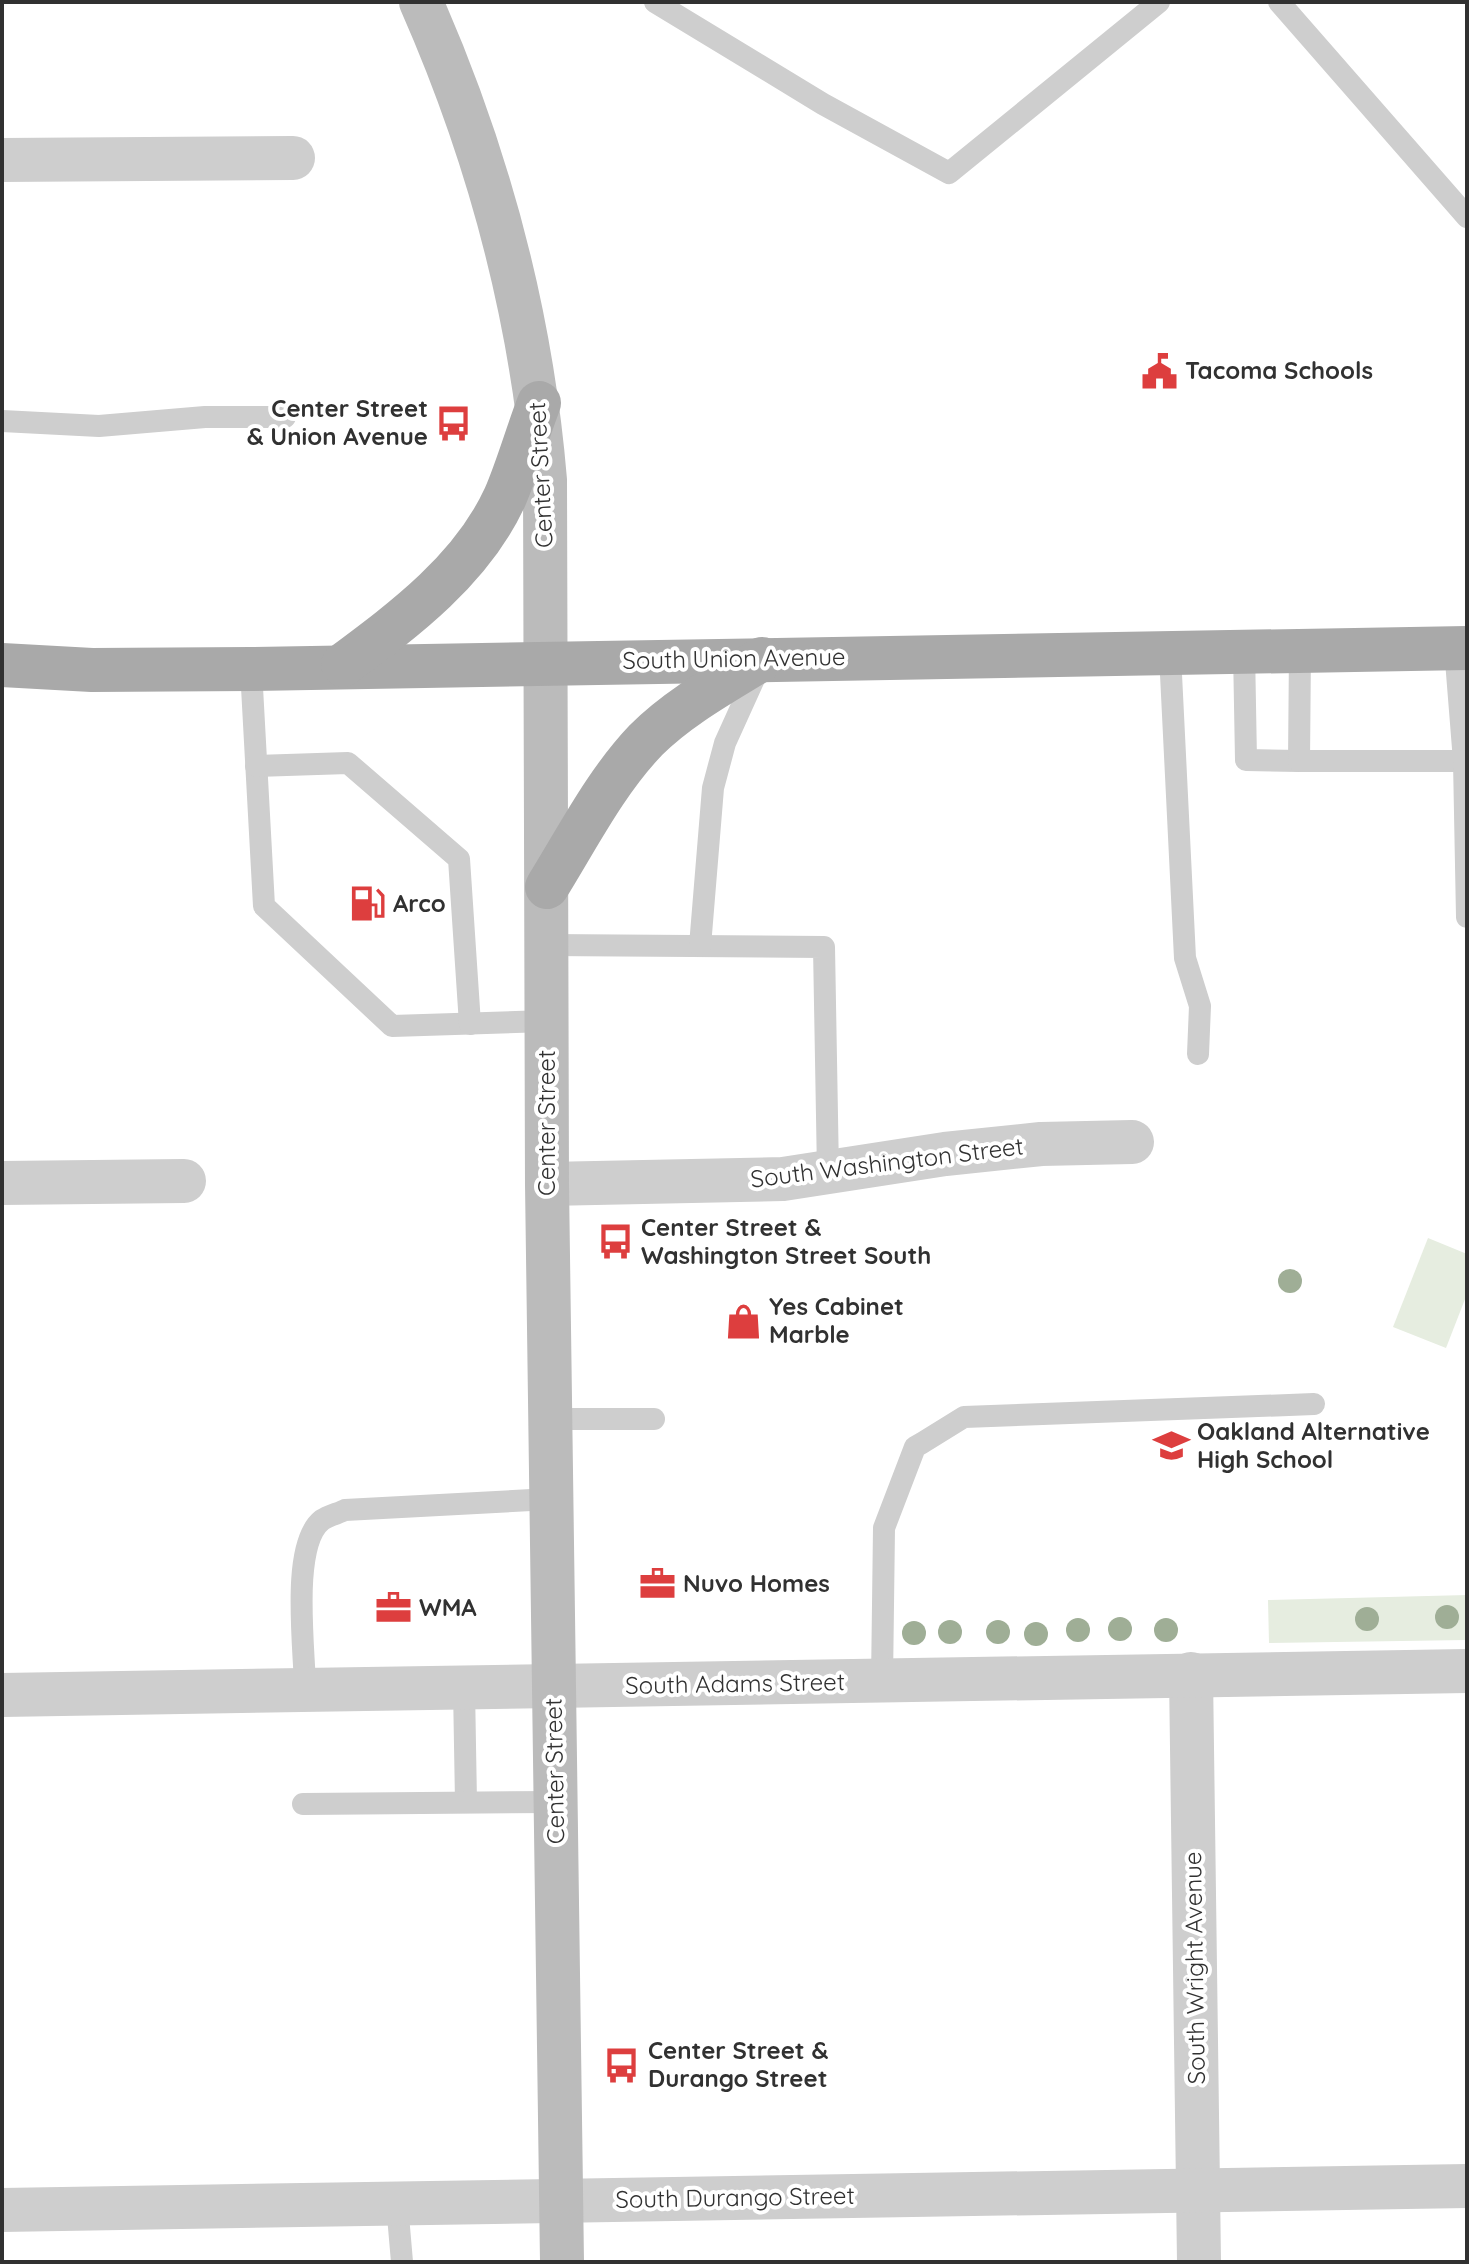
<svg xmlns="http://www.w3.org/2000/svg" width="1469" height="2264" viewBox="0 0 1469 2264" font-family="Quicksand,sans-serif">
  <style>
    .green { fill: #e6ede0 }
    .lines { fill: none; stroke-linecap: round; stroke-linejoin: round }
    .lane { stroke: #cecece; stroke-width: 22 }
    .street { stroke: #cecece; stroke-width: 44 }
    .secondary { stroke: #bbb; stroke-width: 44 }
    .primary { stroke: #a9a9a9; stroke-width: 44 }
    .tree { fill: #9fae96 }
    .labels { text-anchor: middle; stroke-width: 8; stroke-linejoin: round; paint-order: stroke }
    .poi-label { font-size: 24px; font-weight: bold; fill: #313131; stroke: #fff; text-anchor: start }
    .street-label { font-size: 24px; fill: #313131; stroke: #fff }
  </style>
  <rect width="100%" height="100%" fill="#fff"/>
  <!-- green -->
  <g class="green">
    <polygon points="1428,1238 1467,1254 1467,1294 1446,1348 1393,1327"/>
    <polygon points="1467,1595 1467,1640 1269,1643 1268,1600"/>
  </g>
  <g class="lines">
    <!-- lane -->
    <g class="lane">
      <polyline points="655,2 823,104 949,173 1159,2"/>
      <polyline points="1279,2 1467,217"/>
      <polyline points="2,421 99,426 205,417 285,417"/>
      <polyline points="1244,650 1246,760 1299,761"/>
      <polyline points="1300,650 1299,761 1464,761 1455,648"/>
      <polyline points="1170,654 1185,958 1200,1006 1198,1054"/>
      <polyline points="251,669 264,906 392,1026 546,1021"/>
      <polyline points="1464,761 1467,917"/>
      <polyline points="256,766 348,763 459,859 470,1024"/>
      <polyline points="547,945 824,947 828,1172"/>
      <polyline points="700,946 713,788 725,743 759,668"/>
      <polyline points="549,1419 654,1419"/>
      <polyline points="882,1681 884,1528 915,1447 922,1443 964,1417 1314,1404"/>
      <polyline points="464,1688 466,1802"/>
      <path d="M305 1690C305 1652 290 1545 322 1520 328 1516 339 1513 345 1510L550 1499"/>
      <polyline points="303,1804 555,1802"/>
      <polyline points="397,2204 402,2262"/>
    </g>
    <!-- street -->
    <g class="street">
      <polyline points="2,160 293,158"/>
      <polyline points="2,1183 184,1181"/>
      <polyline points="547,1184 783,1179 945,1154 1041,1144 1132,1142"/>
      <polyline points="1191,1674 1199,2262"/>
      <polyline points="2,1695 1467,1671"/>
      <polyline points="2,2210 1467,2186"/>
    </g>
    <!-- secondary -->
    <path class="secondary" d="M421 2C488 154 531 313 545 480L547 1184 562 2262"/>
    <!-- primary -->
    <g class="primary">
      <polyline points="2,665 92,670 251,669 1467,648"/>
      <path d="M343 665C405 619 472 569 505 497 518 467 527 434 539 403"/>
      <path d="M547 887C578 837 605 783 646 740 679 707 723 683 762 659"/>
    </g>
  </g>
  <!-- trees -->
  <g class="tree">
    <circle cx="1290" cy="1281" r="12"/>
    <circle cx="1447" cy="1617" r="12"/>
    <circle cx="1367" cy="1619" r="12"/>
    <circle cx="1120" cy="1629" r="12"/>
    <circle cx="1078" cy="1630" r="12"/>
    <circle cx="1166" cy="1630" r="12"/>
    <circle cx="950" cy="1632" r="12"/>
    <circle cx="998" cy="1632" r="12"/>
    <circle cx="914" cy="1633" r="12"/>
    <circle cx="1036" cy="1634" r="12"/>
  </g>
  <!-- icons -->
  <defs>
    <symbol id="civic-bare" viewBox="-9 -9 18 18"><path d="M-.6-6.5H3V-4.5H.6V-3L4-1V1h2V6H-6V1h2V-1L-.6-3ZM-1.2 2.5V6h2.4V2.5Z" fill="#dd3e3e" stroke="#fff" stroke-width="2.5" paint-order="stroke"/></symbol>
    <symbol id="bus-bare" viewBox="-9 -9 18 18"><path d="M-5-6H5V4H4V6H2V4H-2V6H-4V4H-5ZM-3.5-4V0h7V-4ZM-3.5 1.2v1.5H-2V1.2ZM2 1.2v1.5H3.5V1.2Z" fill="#dd3e3e" stroke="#fff" stroke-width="2.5" paint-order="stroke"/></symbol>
    <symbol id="fuel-bare" viewBox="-9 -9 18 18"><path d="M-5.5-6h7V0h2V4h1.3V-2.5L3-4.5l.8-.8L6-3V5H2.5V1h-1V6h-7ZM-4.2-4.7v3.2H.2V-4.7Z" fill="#dd3e3e" stroke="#fff" stroke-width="2.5" paint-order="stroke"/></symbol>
    <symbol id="shop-bare" viewBox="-9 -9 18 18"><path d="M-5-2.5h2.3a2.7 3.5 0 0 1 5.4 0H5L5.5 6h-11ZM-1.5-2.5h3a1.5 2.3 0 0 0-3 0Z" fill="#dd3e3e" stroke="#fff" stroke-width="2.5" paint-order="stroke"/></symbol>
    <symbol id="school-bare" viewBox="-9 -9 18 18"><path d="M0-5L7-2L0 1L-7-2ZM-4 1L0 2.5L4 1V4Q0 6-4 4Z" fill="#dd3e3e" stroke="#fff" stroke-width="2.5" paint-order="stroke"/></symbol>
    <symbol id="office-bare" viewBox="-9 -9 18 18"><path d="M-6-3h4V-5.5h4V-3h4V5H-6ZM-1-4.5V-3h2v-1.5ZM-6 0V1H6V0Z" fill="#dd3e3e" stroke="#fff" stroke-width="2.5" paint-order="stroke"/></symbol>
  </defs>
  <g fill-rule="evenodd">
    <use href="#civic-bare" x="1134" y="346" width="51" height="51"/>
    <use href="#bus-bare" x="428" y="398" width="51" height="51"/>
    <use href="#fuel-bare" x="342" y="878" width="51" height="51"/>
    <use href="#bus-bare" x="590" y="1216" width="51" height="51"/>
    <use href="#shop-bare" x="718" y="1296" width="51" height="51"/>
    <use href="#school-bare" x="1146" y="1420" width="51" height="51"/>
    <use href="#office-bare" x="632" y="1558" width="51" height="51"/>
    <use href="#office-bare" x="368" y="1582" width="51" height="51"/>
    <use href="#bus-bare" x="596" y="2040" width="51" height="51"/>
  </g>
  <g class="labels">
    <!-- poi labels -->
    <g class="poi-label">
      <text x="1185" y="379">Tacoma Schools</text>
      <text x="428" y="417" text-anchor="end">Center Street<tspan x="428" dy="28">&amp; Union Avenue</tspan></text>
      <text x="393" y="912">Arco</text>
      <text x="641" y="1236">Center Street &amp;<tspan x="641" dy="28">Washington Street South</tspan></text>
      <text x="769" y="1315">Yes Cabinet<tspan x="769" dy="28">Marble</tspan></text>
      <text x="1197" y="1440">Oakland Alternative<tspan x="1197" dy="28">High School</tspan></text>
      <text x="683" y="1592">Nuvo Homes</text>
      <text x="419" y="1616">WMA</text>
      <text x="648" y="2059">Center Street &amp;<tspan x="648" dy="28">Durango Street</tspan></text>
    </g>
    <!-- street labels -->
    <g class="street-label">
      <text transform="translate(541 475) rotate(-93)" y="8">Center Street</text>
      <text transform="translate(734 659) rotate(-1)" y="8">South Union Avenue</text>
      <text transform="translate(547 1123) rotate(-90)" y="8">Center Street</text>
      <text transform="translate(887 1163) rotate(-7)" y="8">South Washington Street</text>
      <text transform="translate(735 1684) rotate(-1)" y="8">South Adams Street</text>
      <text transform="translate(555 1771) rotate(-91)" y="8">Center Street</text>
      <text transform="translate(1195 1968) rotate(-91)" y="8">South Wright Avenue</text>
      <text transform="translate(735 2198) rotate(-1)" y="8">South Durango Street</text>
    </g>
  </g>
  <!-- border -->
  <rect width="1469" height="2264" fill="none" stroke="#313131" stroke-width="8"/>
</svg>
